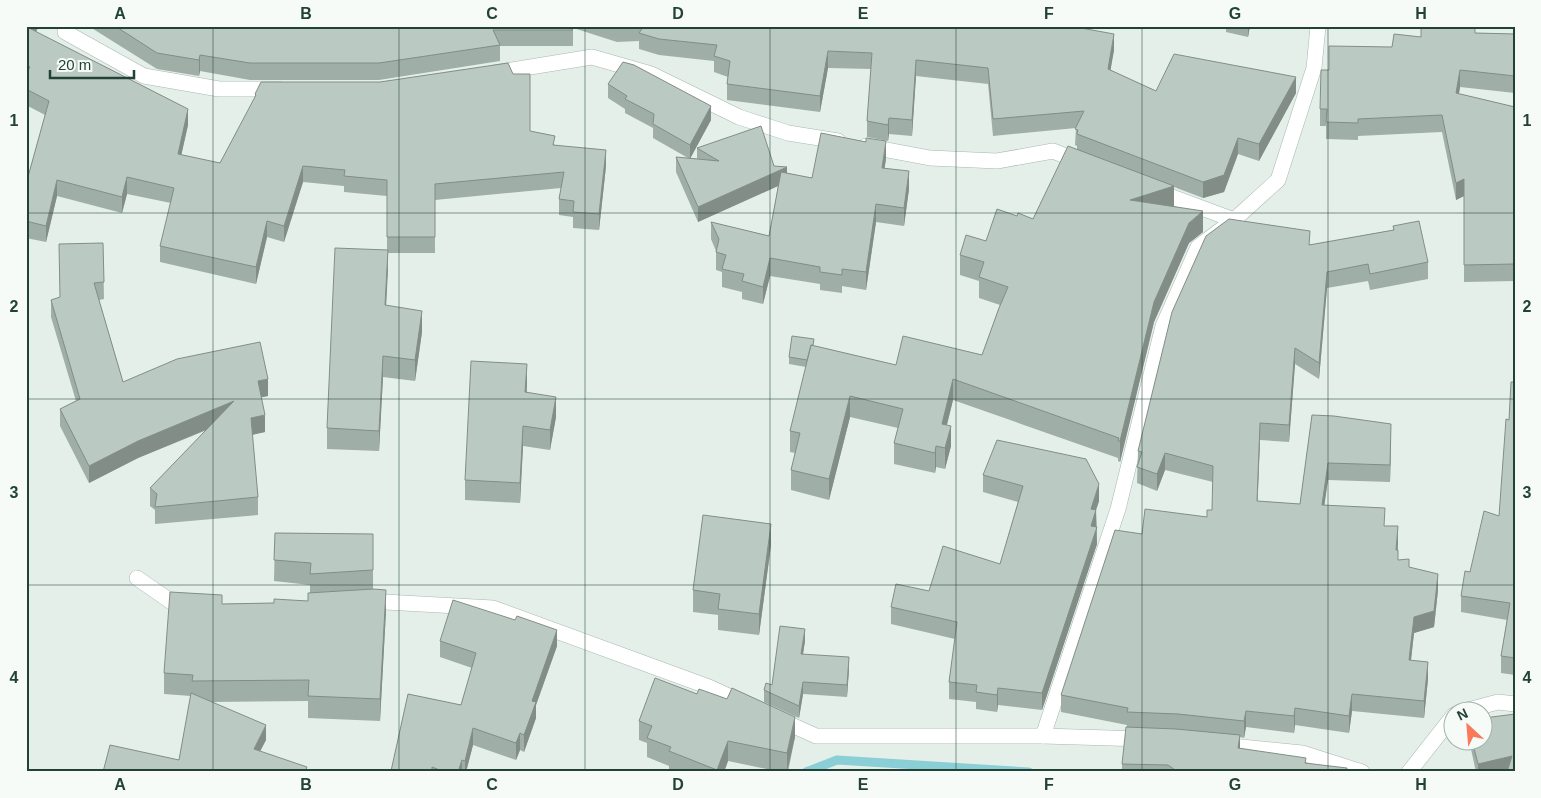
<svg xmlns="http://www.w3.org/2000/svg" width="1541" height="798" viewBox="0 0 1541 798" font-family="Arial,sans-serif">
  <style>
    .lines { fill: none; stroke-linecap: round; stroke-linejoin: round }
    .stream { stroke: #8aced6; stroke-width: 9 }
    .street-casing { stroke: #a7b8b1; stroke-width: 16 }
    .street { stroke: #fff; stroke-width: 15 }
    .wall { fill: #a0aea8 }
    .shaded-wall { fill: #828d88 }
    .building { fill: #bacac3; stroke: #828d88 }
    .grid { fill: none; stroke: #224238; stroke-width: 1; stroke-opacity: 0.55 }
    .neatline { fill: none; stroke: #224238; stroke-width: 2 }
    .grid-label { font-size: 16px; text-anchor: middle; font-weight: bold; fill: #224238 }
  </style>
  <rect width="100%" height="100%" fill="#e5efea"/>
  <g class="lines">
    <!-- stream -->
    <polyline class="stream" points="806,772 837,760 1029,772"/>
    <defs>
      <g id="street">
        <polyline points="65,32 144,76 219,89 278,89"/>
        <polyline points="493,73 592,57 651,74 739,117 788,133 838,141"/>
        <polyline points="866,146 930,158 997,161 1053,151 1083,163"/>
        <polyline points="1156,191 1234,220"/>
        <polyline points="137,578 173,603 189,604"/>
        <polyline points="367,601 493,608 709,687 746,704"/>
        <polyline points="1468,710 1498,702 1515,704"/>
        <polyline points="776,718 816,736 1043,736 1144,739"/>
        <polyline points="1043,736 1118,509 1163,326 1198,247 1234,220 1278,180 1314,68 1318,26"/>
        <polyline points="1222,745 1302,753 1362,772"/>
        <polyline points="1409,772 1454,715"/>
      </g>
    </defs>
    <!-- street casing -->
    <use href="#street" class="street-casing"/>
    <!-- street -->
    <use href="#street" class="street"/>
  </g>
  <!-- wall -->
  <g class="wall">
    <polygon points="26,26 39,26 36,32 188,125 181,155 220,163 255,98 255,94 530,131 555,145 606,166 599,230 573,228 573,217 559,215 559,199 561,188 435,200 435,253 388,253 386,305 422,332 415,381 383,377 379,451 327,449 327,428 387,250 387,196 344,192 344,186 303,182 284,242 267,237 256,284 160,262 160,246 171,203 127,194 122,213 57,196 46,242 26,238 26,184 45,115 26,105"/>
    <polygon points="90,26 1070,26 1114,50 1110,70 1156,91 1296,93 1259,161 1238,154 1224,192 1203,198 1174,187 1174,207 1203,232 1189,243 1154,322 1120,462 1118,461 1118,458 953,400 947,425 951,446 945,469 936,467 935,473 894,464 894,443 898,428 850,417 829,500 791,490 791,470 795,453 790,452 790,431 806,367 789,364 789,357 814,346 896,365 982,355 1000,305 979,298 979,281 960,275 960,255 986,241 1017,216 1033,219 1077,149 1077,146 1075,145 1076,128 993,136 988,84 916,76 912,136 889,134 888,141 867,137 867,121 871,69 828,68 820,112 727,100 727,84 728,77 714,72 714,61 659,55 639,49 639,41 617,42 567,26 573,30 573,46 500,46 500,61 379,80 250,80 200,71 199,76 157,69 90,27"/>
    <polygon points="1226,26 1250,26 1248,37 1226,32"/>
    <polygon points="1475,33 1515,34 1515,93 1460,87 1459,94 1515,107 1515,281 1464,282 1464,196 1456,200 1442,132 1358,136 1358,140 1326,139 1326,126 1320,126 1320,109 1329,70 1421,37"/>
    <polygon points="608,84 711,120 690,158 697,159 697,148 774,166 787,173 812,178 886,159 884,168 909,189 904,226 876,222 866,290 842,286 842,293 820,290 820,284 770,276 763,304 742,299 742,292 722,287 722,272 716,270 716,251 711,239 711,222 769,236 778,186 698,222 676,172 676,157 688,158 653,138 653,128 625,113 625,109 608,98"/>
    <polygon points="1393,226 1428,262 1428,279 1370,290 1368,281 1327,288 1319,379 1295,364 1289,442 1260,440 1257,501 1300,504 1312,415 1391,441 1390,482 1328,480 1324,505 1385,526 1398,543 1398,560 1409,567 1438,590 1434,627 1414,633 1411,660 1428,679 1424,718 1352,711 1349,733 1295,725 1294,733 1246,727 1244,738 1240,737 1240,748 1347,772 1122,772 1122,764 1127,725 1061,712 1061,695 1142,534 1207,517 1212,510 1213,482 1165,470 1157,491 1137,483 1138,451 1310,245 1393,230"/>
    <polygon points="103,243 104,299 99,300 123,382 268,396 261,397 265,432 252,435 258,497 258,515 155,524 155,510 150,506 150,488 207,430 138,458 89,483 60,426 60,409 76,401 51,317 51,300 60,297"/>
    <polygon points="1515,382 1515,675 1501,673 1501,656 1507,620 1461,612 1461,596 1470,572 1499,516 1509,420"/>
    <polygon points="527,384 527,392 556,417 550,450 523,446 520,503 465,500 465,480"/>
    <polygon points="983,475 1099,501 1096,510 1097,544 1042,710 998,705 997,712 976,709 976,702 949,699 949,682 955,639 891,624 891,607 929,591 1000,564 1018,502 983,492"/>
    <polygon points="275,533 373,534 373,589 386,611 380,721 308,718 308,701 213,702 266,740 260,751 307,772 179,760 191,696 164,694 164,673 222,604 274,603 308,601 310,593 310,585 274,581"/>
    <polygon points="771,545 759,635 718,630 718,615 693,612 693,590"/>
    <polygon points="440,641 557,646 536,705 536,718 524,752 520,750 516,760 473,745 466,772 391,772 408,694 461,705 472,668 440,657"/>
    <polygon points="805,641 803,654 849,669 847,697 803,694 799,718 764,702 764,690 772,685"/>
    <polygon points="639,721 795,737 788,772 781,772 728,761 724,772 670,772 669,771 669,766 647,757 647,743 639,740"/>
    <polygon points="1469,740 1484,740 1508,770 1500,772 1476,772"/>
  </g>
  <!-- shaded-wall -->
  <g class="shaded-wall">
    <polygon points="30,26 39,26 29,44 29,28"/>
    <polygon points="1248,26 1250,26 1248,37"/>
    <polygon points="1114,34 1114,50 1108,85 1108,69"/>
    <polygon points="828,51 828,68 820,112 820,96"/>
    <polygon points="200,55 200,71 199,76 199,60"/>
    <polygon points="916,60 916,76 912,136 912,120"/>
    <polygon points="1460,70 1460,87 1456,110 1456,93"/>
    <polygon points="1296,77 1296,93 1259,161 1259,144"/>
    <polygon points="711,106 711,120 690,159 690,145"/>
    <polygon points="188,109 188,125 178,170 178,154"/>
    <polygon points="889,118 889,134 888,141 888,125"/>
    <polygon points="1238,138 1238,154 1224,192 1203,198 1203,182"/>
    <polygon points="886,141 886,159 882,185 882,168"/>
    <polygon points="606,150 606,166 599,230 599,214"/>
    <polygon points="303,166 303,182 284,242 284,226"/>
    <polygon points="787,167 787,182 698,222 698,207"/>
    <polygon points="909,171 909,189 904,226 904,208"/>
    <polygon points="127,177 127,194 122,213 122,197"/>
    <polygon points="1464,179 1464,196 1456,200 1456,183"/>
    <polygon points="57,180 57,196 46,242 46,226"/>
    <polygon points="1174,186 1174,207 1130,200"/>
    <polygon points="876,204 876,222 866,290 866,272"/>
    <polygon points="1203,211 1203,232 1189,243 1154,322 1120,462 1120,441 1154,302 1189,223"/>
    <polygon points="267,221 267,237 256,284 256,267"/>
    <polygon points="388,250 388,271 385,326 385,305"/>
    <polygon points="770,258 770,276 763,304 763,287"/>
    <polygon points="1327,272 1327,288 1319,379 1319,363"/>
    <polygon points="422,311 422,332 415,381 415,360"/>
    <polygon points="1295,348 1295,364 1289,442 1289,425"/>
    <polygon points="383,356 383,377 379,451 379,431"/>
    <polygon points="527,364 527,384 525,412 525,392"/>
    <polygon points="268,379 268,396 258,398 258,381"/>
    <polygon points="953,379 953,400 942,444 942,424"/>
    <polygon points="850,396 850,417 829,500 829,479"/>
    <polygon points="556,397 556,417 550,450 550,430"/>
    <polygon points="234,401 234,418 138,458 89,483 89,466 138,441"/>
    <polygon points="265,415 265,432 251,435 251,418"/>
    <polygon points="1260,423 1260,440 1257,518 1257,501"/>
    <polygon points="1391,424 1391,441 1390,482 1390,465"/>
    <polygon points="523,426 523,446 520,503 520,483"/>
    <polygon points="951,426 951,446 945,469 945,448"/>
    <polygon points="936,446 936,467 935,473 935,453"/>
    <polygon points="1165,453 1165,470 1157,491 1157,474"/>
    <polygon points="1328,463 1328,480 1322,522 1322,505"/>
    <polygon points="1099,484 1099,501 1096,510 1097,544 1042,710 1042,693 1091,509"/>
    <polygon points="771,524 771,545 759,635 759,614"/>
    <polygon points="1398,526 1398,543 1396,567 1396,550"/>
    <polygon points="1438,574 1438,590 1434,627 1414,633 1409,677 1409,660 1414,617"/>
    <polygon points="386,590 386,611 380,721 380,699"/>
    <polygon points="805,629 805,641 801,666 801,654"/>
    <polygon points="557,630 557,646 536,705 536,718 524,752 524,735 532,701"/>
    <polygon points="849,657 849,669 847,697 847,685"/>
    <polygon points="1428,662 1428,679 1424,718 1424,701"/>
    <polygon points="803,682 803,694 799,718 799,706"/>
    <polygon points="998,688 998,705 997,712 997,695"/>
    <polygon points="1352,694 1352,711 1349,733 1349,716"/>
    <polygon points="1295,708 1295,725 1294,733 1294,716"/>
    <polygon points="1246,711 1246,727 1244,738 1244,721"/>
    <polygon points="795,717 795,737 787,772 787,753"/>
    <polygon points="266,725 266,740 254,763 254,749"/>
    <polygon points="473,728 473,745 466,772 465,772 465,761"/>
    <polygon points="520,733 520,750 516,760 516,743"/>
    <polygon points="1240,735 1240,756 1238,748"/>
    <polygon points="728,741 728,761 724,772 717,772 717,770"/>
    <polygon points="1512,756 1512,769 1500,772 1478,772 1478,764"/>
    <polygon points="462,760 462,772 458,772"/>
  </g>
  <!-- building -->
  <g class="building">
    <polygon points="26,26 30,26 29,28 188,109 178,154 220,163 256,95 255,94 261,82 380,82 508,63 513,74 530,74 530,131 555,136 553,145 606,150 599,214 573,212 574,201 559,199 564,172 435,184 435,237 387,237 387,180 344,176 345,170 303,166 284,226 267,221 256,267 160,246 174,188 127,177 122,197 57,180 46,226 26,221 26,184 49,101 26,89 26,74 30,67 26,65"/>
    <polygon points="115,26 566,26 573,30 493,30 500,45 379,63 250,63 200,55 199,60 157,53"/>
    <polygon points="644,26 1070,26 1114,34 1108,69 1156,91 1174,54 1296,77 1259,144 1238,138 1224,175 1203,182 1077,134 1078,130 1075,129 1084,111 993,119 988,68 916,60 912,120 889,118 888,125 867,121 872,53 828,51 820,96 727,84 730,61 714,56 717,45 659,39 639,33"/>
    <polygon points="1421,26 1475,26 1475,33 1515,34 1515,76 1460,70 1456,93 1515,107 1515,264 1464,265 1464,179 1456,183 1442,115 1358,119 1358,123 1326,122 1327,109 1320,109 1321,70 1329,70 1329,46 1392,47 1394,34 1421,37"/>
    <polygon points="623,62 634,65 711,106 690,145 653,124 654,114 625,99 627,96 608,84"/>
    <polygon points="761,126 774,166 787,167 698,207 676,157 719,161 697,148"/>
    <polygon points="821,133 866,142 866,138 886,141 882,168 909,171 904,208 876,204 866,272 842,269 842,275 820,272 820,267 770,258 763,287 742,281 744,274 722,269 726,255 716,252 719,239 711,222 769,236 781,172 812,178"/>
    <polygon points="1068,146 1174,186 1130,200 1203,211 1189,223 1154,302 1120,441 1118,441 1119,438 953,379 942,424 951,426 945,448 936,446 935,453 894,443 903,409 850,396 829,479 791,470 800,433 790,431 811,345 896,365 903,336 982,355 999,308 1008,287 979,277 984,262 960,255 966,235 986,241 997,209 1017,216 1018,213 1033,219"/>
    <polygon points="1229,219 1310,231 1309,245 1394,230 1393,226 1419,221 1428,262 1370,274 1368,264 1327,272 1319,363 1295,348 1289,425 1260,423 1257,501 1300,504 1312,415 1334,416 1391,424 1390,465 1328,463 1322,505 1385,508 1384,526 1398,526 1396,550 1398,550 1398,560 1409,559 1409,567 1438,574 1434,611 1414,617 1409,660 1428,662 1424,701 1352,694 1349,716 1295,708 1294,716 1246,711 1244,721 1178,714 1127,712 1128,708 1061,695 1115,530 1142,534 1145,509 1207,517 1207,510 1212,510 1213,466 1165,453 1157,474 1137,467 1142,452 1138,451 1172,312 1206,236"/>
    <polygon points="103,243 104,282 94,283 123,382 177,359 260,342 268,379 258,381 265,415 251,418 258,497 155,507 157,494 150,488 234,401 138,441 89,466 60,409 80,399 51,300 60,297 59,244"/>
    <polygon points="335,248 388,250 385,305 422,311 415,360 383,356 379,431 327,428"/>
    <polygon points="792,336 814,339 813,345 811,345 807,360 789,357"/>
    <polygon points="471,361 527,364 525,392 556,397 550,430 523,426 520,483 465,480"/>
    <polygon points="1511,382 1515,382 1515,658 1501,656 1510,603 1461,596 1465,571 1470,572 1484,511 1499,516 1506,419 1509,420"/>
    <polygon points="997,440 1086,459 1099,484 1091,509 1096,510 1091,526 1097,527 1042,693 998,688 997,695 976,692 977,685 949,682 957,622 891,607 896,584 929,591 943,546 1000,564 1023,486 983,475"/>
    <polygon points="703,515 771,524 759,614 718,609 720,594 693,590"/>
    <polygon points="275,533 373,534 373,570 310,574 311,563 274,560"/>
    <polygon points="373,589 386,590 380,699 308,696 309,680 192,681 193,675 164,673 170,592 222,595 222,604 274,603 274,599 308,601 308,593"/>
    <polygon points="453,600 515,620 517,616 557,630 532,701 536,702 524,735 520,733 516,743 473,728 465,761 462,760 458,772 445,772 432,767 432,772 391,771 408,694 461,705 476,653 440,641"/>
    <polygon points="780,626 805,629 801,654 849,657 847,685 803,682 799,706 764,690 766,683 772,685"/>
    <polygon points="655,678 697,694 699,689 727,699 732,688 795,717 787,753 728,741 717,770 669,751 671,747 647,738 652,726 639,721"/>
    <polygon points="191,693 266,725 254,749 307,767 305,772 103,772 110,745 179,760"/>
    <polygon points="1515,714 1515,772 1507,772 1512,756 1478,764 1472,740 1484,740 1484,718"/>
    <polygon points="1126,727 1176,729 1240,735 1238,748 1306,758 1305,763 1347,768 1347,772 1178,772 1168,765 1122,764"/>
  </g>
  <!-- grid -->
  <path class="grid" d="M213 26V772M399 26V772M585 26V772M770 26V772M956 26V772M1142 26V772M1328 26V772M26 213H1515M26 399H1515M26 585H1515"/>
  <!-- border -->
  <rect width="1541" height="798" fill="none" stroke="#f6fbf8" stroke-width="55"/>
  <!-- north arrow -->
  <g transform="translate(1468 726) rotate(334)"><circle r="24" fill="#f6fbf8" stroke="#a1b1ab"/>
  <path d="M0-4L9 19L0 12L-9 19Z" fill="#f97958"/>
  <text y="-8" font-size="14" font-weight="bold" text-anchor="middle" fill="#224238">N</text>
  </g>
  <!-- scale -->
  <path d="M50 70v8h84v-8" fill="none" stroke="#224238" stroke-width="2.5"/>
  <text x="58" y="70" font-size="15" fill="#224238" stroke="#f6fbf8" stroke-width="4" paint-order="stroke">20 m</text>
  <rect x="28" y="28" width="1486" height="742" class="neatline"/>
  <g class="grid-label">
    <text x="120" y="19">A</text>
    <text x="306" y="19">B</text>
    <text x="492" y="19">C</text>
    <text x="678" y="19">D</text>
    <text x="863" y="19">E</text>
    <text x="1049" y="19">F</text>
    <text x="1235" y="19">G</text>
    <text x="1421" y="19">H</text>
    <text x="14" y="126">1</text>
    <text x="1527" y="126">1</text>
    <text x="14" y="312">2</text>
    <text x="1527" y="312">2</text>
    <text x="14" y="498">3</text>
    <text x="1527" y="498">3</text>
    <text x="14" y="683">4</text>
    <text x="1527" y="683">4</text>
    <text x="120" y="790">A</text>
    <text x="306" y="790">B</text>
    <text x="492" y="790">C</text>
    <text x="678" y="790">D</text>
    <text x="863" y="790">E</text>
    <text x="1049" y="790">F</text>
    <text x="1235" y="790">G</text>
    <text x="1421" y="790">H</text>
  </g>
</svg>
